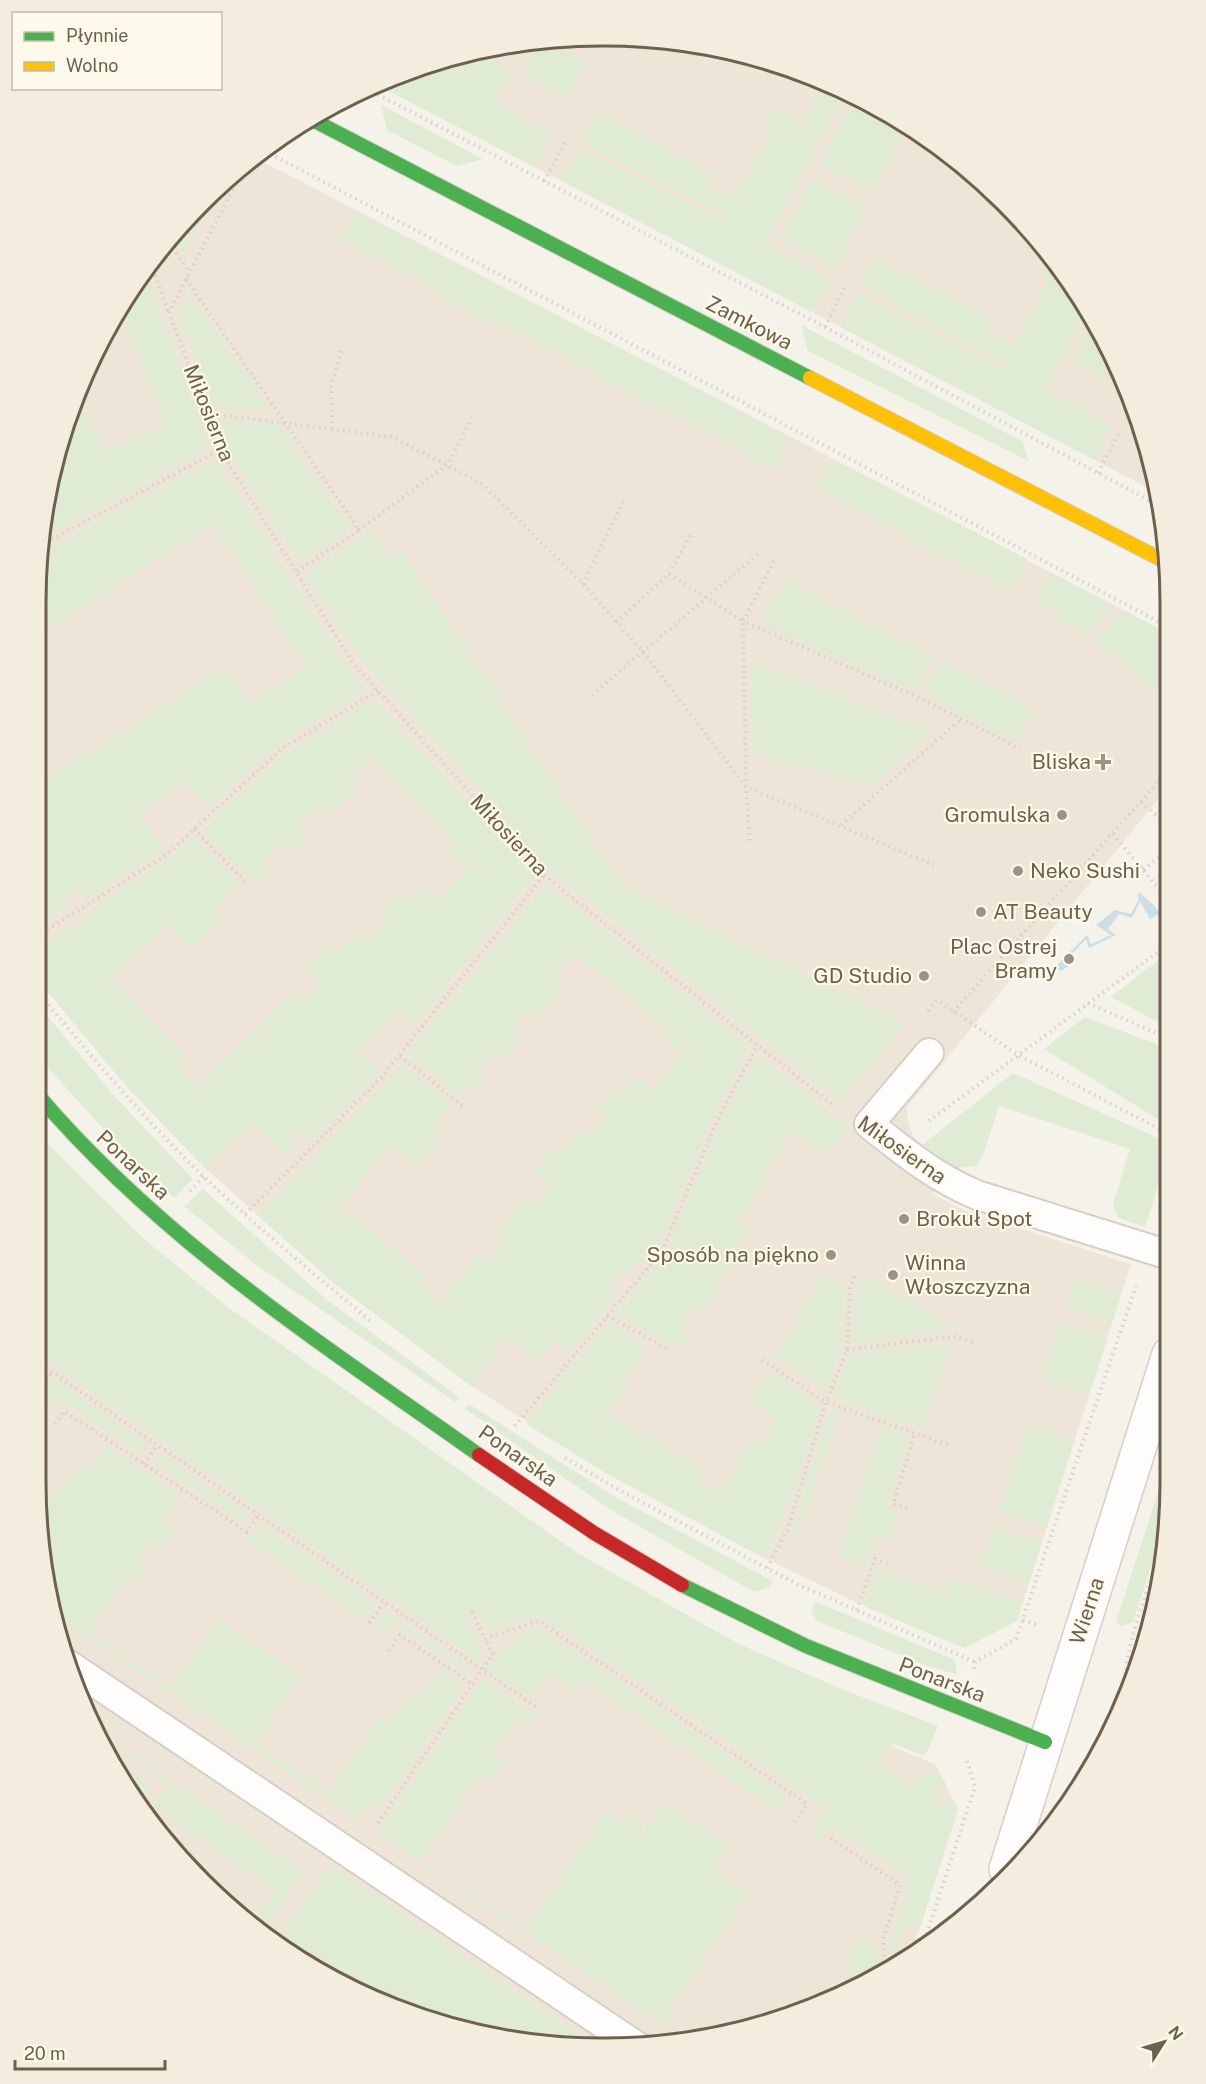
<svg xmlns="http://www.w3.org/2000/svg" width="1206" height="2084" viewBox="0 0 1206 2084" font-family="'Public Sans',sans-serif">
  <style>
    .residential { fill: #ede6d8 }
    .green { fill: #e0ebd6 }
    .water { fill: #cddee4 }
    .lines { fill: none; stroke-linecap: round; stroke-linejoin: round }
    .lane-casing { stroke: #d4cfc8; stroke-width: 32 }
    .street-casing { stroke: #d4cfc8; stroke-width: 36 }
    .fast-casing { stroke: #d3cec5; stroke-width: 16 }
    .slow-casing { stroke: #d3cec5; stroke-width: 16 }
    .jam-casing { stroke: #d3cec5; stroke-width: 16 }
    .path { stroke: #d6d1cb; stroke-width: 4; stroke-dasharray: 1.5 4.5; stroke-linecap: butt }
    .lane { stroke: #fefdfc; stroke-width: 28 }
    .street { stroke: #fefdfc; stroke-width: 33 }
    .fast { stroke: #4caf50; stroke-width: 14 }
    .slow { stroke: #ffc107; stroke-width: 14 }
    .jam { stroke: #c62828; stroke-width: 14 }
    .poi-dot { fill: #9e9285; stroke: #fdf9eb; stroke-width: 2 }
    .labels { text-anchor: middle; stroke-width: 4.5; stroke-linejoin: round; paint-order: stroke }
    .street-label { font-size: 21px; fill: #6f5f4e; stroke: #fdf9eb }
    .poi-label { font-size: 21px; fill: #6f5f4e; stroke: #fdf9eb; text-anchor: end }
    .rim { fill: none; stroke: #6f5f4e; stroke-width: 3 }
  </style>
  <rect width="100%" height="100%" fill="#f5f2ea"/>
  <!-- residential -->
  <g class="residential">
    <polygon points="603,36 713,47 820,79 918,131 1004,202 1094,319 1140,421 1154,491 376,84 492,47"/>
    <polygon points="256,158 1169,634 1169,786 907,1107 908,1123 914,1138 951,1165 932,1194 968,1212 1131,1264 1017,1621 964,1648 864,1606 764,1558 606,1473 470,1385 334,1283 205,1168 128,1088 37,979 37,566 66,420 131,288 202,202"/>
    <polygon points="36,1183 767,1695 935,1764 958,1809 912,1952 820,2005 640,2047 589,2042 330,1865 278,1943 153,1826 66,1663 36,1481"/>
  </g>
  <!-- green -->
  <g class="green">
    <polygon points="541,42 546,42 586,62 567,97 524,75"/>
    <polygon points="475,52 512,71 495,104 552,134 534,167 376,84"/>
    <polygon points="786,69 820,79 844,92 765,244 830,279 812,312 563,181 580,149 723,222 725,216 582,141 596,113 711,173 705,185 735,200 770,134 762,130 774,107 800,120 795,129 799,132 821,88"/>
    <polygon points="855,98 918,131 938,148 905,131 873,192 820,164"/>
    <polygon points="381,105 483,159 457,166 387,130"/>
    <polygon points="812,180 865,207 846,243 849,246 837,268 781,239"/>
    <polygon points="215,192 184,254 173,237 202,202"/>
    <polygon points="355,211 789,437 773,469 749,457 750,452 593,376 594,373 505,325 503,329 440,297 443,291 340,240"/>
    <polygon points="876,259 991,319 985,331 1014,346 1049,280 1042,276 1049,261 1087,310 1045,391 1111,425 1093,459 840,327 857,294 1002,368 1005,363 861,286"/>
    <polygon points="145,272 210,447 43,538 67,420 86,411 104,452 168,425 120,311 131,288"/>
    <polygon points="190,293 269,409 214,406 180,317"/>
    <polygon points="801,325 1022,441 1029,461 808,351"/>
    <polygon points="1091,326 1099,330 1125,388 1073,361"/>
    <polygon points="219,421 278,424 351,529 299,562 228,448"/>
    <polygon points="831,458 1027,559 1011,589 903,537 904,533 817,488"/>
    <polygon points="215,459 347,667 366,690 280,742 208,808 187,782 137,813 164,848 85,900 76,887 64,896 69,905 45,921 37,908 37,785 226,667 249,704 306,668 214,523 46,630 37,617 40,553"/>
    <polygon points="372,529 390,560 402,551 621,885 904,1024 841,1101 552,871 361,658 307,574"/>
    <polygon points="1052,573 1111,605 1087,635 1056,619 1059,614 1036,603"/>
    <polygon points="785,580 931,656 914,689 761,625"/>
    <polygon points="1123,610 1169,634 1169,702 1096,642"/>
    <polygon points="750,661 931,732 871,786 753,752"/>
    <polygon points="941,662 1024,704 1035,714 1013,741 924,693"/>
    <polygon points="374,699 534,876 416,1024 400,1009 357,1052 380,1072 310,1142 299,1130 288,1140 296,1149 288,1156 252,1121 205,1168 128,1088 37,979 37,949 93,913 91,909 171,858 194,837 240,885 213,911 221,920 192,948 168,924 102,988 104,990 113,982 186,1057 177,1066 206,1095 208,1093 200,1084 261,1025 267,1032 260,1038 262,1041 272,1032 263,1023 293,994 302,1003 321,984 306,968 330,945 337,952 357,932 366,941 386,922 377,912 395,896 404,904 422,887 434,901 473,864 478,871 477,876 483,871 473,859 465,866 447,848 453,844 460,851 462,849 373,756 350,778 358,787 329,815 320,807 300,826 309,835 291,852 282,843 262,863 271,872 259,883 251,875 248,877 202,830 287,753"/>
    <polygon points="546,885 750,1048 715,1111 658,1247 650,1256 607,1282 616,1297 570,1351 555,1339 538,1360 507,1337 470,1385 334,1283 257,1215 321,1153 318,1150 388,1081 401,1064 451,1104 434,1126 443,1134 418,1165 391,1144 333,1216 336,1218 344,1209 425,1275 418,1285 450,1310 452,1307 442,1300 478,1255 488,1263 507,1239 498,1231 523,1199 534,1207 551,1185 534,1171 555,1146 562,1152 580,1130 590,1137 607,1116 598,1108 614,1089 623,1097 638,1077 653,1089 686,1048 693,1055 690,1057 693,1060 698,1053 686,1044 679,1052 659,1036 663,1030 672,1037 674,1034 574,953 554,978 564,986 538,1017 528,1010 511,1031 520,1039 504,1059 495,1051 477,1072 486,1081 476,1093 467,1085 459,1095 408,1054"/>
    <polygon points="1169,952 1169,1028 1111,997"/>
    <polygon points="37,1004 117,1099 193,1179 174,1198 95,1120 37,1055"/>
    <polygon points="1085,1017 1169,1049 1169,1126 1044,1049"/>
    <polygon points="759,1056 849,1128 826,1153 790,1133 739,1223 749,1229 736,1253 726,1247 724,1250 734,1256 720,1282 710,1276 708,1279 719,1285 705,1310 694,1304 679,1331 689,1338 684,1347 674,1342 672,1345 616,1314 667,1252 724,1115"/>
    <polygon points="1013,1073 1169,1143 1169,1151 1145,1227 1118,1218 1113,1204 1130,1149 999,1106 982,1158 975,1166 957,1168 922,1145"/>
    <polygon points="36,1132 145,1240 229,1308 579,1554 737,1643 839,1688 938,1726 926,1754 922,1755 893,1744 878,1763 907,1786 938,1770 946,1784 932,1791 940,1808 954,1802 958,1809 920,1928 905,1923 896,1950 907,1955 890,1964 889,1948 912,1879 832,1827 822,1842 811,1834 828,1809 541,1615 489,1628 478,1609 464,1617 483,1656 480,1662 36,1353"/>
    <polygon points="203,1189 326,1299 459,1397 455,1402 255,1264 184,1206"/>
    <polygon points="823,1274 845,1286 841,1345 826,1389 776,1358"/>
    <polygon points="865,1277 957,1328 853,1343 857,1292"/>
    <polygon points="1075,1279 1121,1295 1112,1323 1066,1307"/>
    <polygon points="608,1323 646,1345 602,1426 604,1428 611,1417 702,1468 696,1479 732,1499 733,1496 723,1490 751,1440 762,1446 777,1418 751,1403 769,1372 821,1405 785,1514 764,1558 606,1473 526,1424"/>
    <polygon points="1061,1323 1107,1339 1089,1395 1043,1379"/>
    <polygon points="951,1344 923,1429 834,1397 850,1355"/>
    <polygon points="53,1379 149,1446 143,1455 57,1398 50,1407 41,1400"/>
    <polygon points="469,1404 617,1498 773,1581 769,1587 754,1592 611,1510 465,1409"/>
    <polygon points="830,1411 909,1435 887,1507 897,1512 887,1541 876,1537 866,1567 839,1555 881,1429 839,1415 798,1535 793,1532"/>
    <polygon points="1028,1425 1074,1441 1047,1527 999,1511"/>
    <polygon points="106,1446 180,1495 161,1524 172,1531 159,1550 149,1543 136,1563 146,1570 137,1583 126,1577 89,1633 172,1688 218,1620 300,1675 255,1744 329,1793 379,1719 389,1725 412,1691 423,1697 441,1670 464,1686 381,1807 371,1801 358,1820 59,1618 39,1501 44,1494 54,1500 78,1464 89,1472"/>
    <polygon points="159,1453 250,1516 246,1524 153,1461"/>
    <polygon points="1169,1458 1169,1512 1133,1622 1122,1626 1116,1622"/>
    <polygon points="260,1524 376,1604 365,1619 247,1541"/>
    <polygon points="994,1527 1041,1543 1029,1582 981,1566"/>
    <polygon points="877,1571 946,1592 950,1579 1022,1602 1017,1621 964,1648 864,1606"/>
    <polygon points="816,1602 955,1660 957,1674 932,1668 817,1621 811,1611"/>
    <polygon points="385,1611 473,1672 470,1676 392,1623 384,1633 374,1626"/>
    <polygon points="538,1628 787,1796 777,1811 584,1680 576,1691 548,1672 531,1698 488,1669 502,1649"/>
    <polygon points="482,1680 536,1714 529,1725 517,1718 493,1754 503,1762 490,1782 479,1775 423,1858 425,1860 420,1862 378,1833"/>
    <polygon points="105,1736 303,1872 264,1930 255,1921 275,1890 153,1806 168,1784 108,1742"/>
    <polygon points="121,1766 151,1786 143,1799 136,1794"/>
    <polygon points="664,1803 729,1847 707,1881 709,1882 716,1873 748,1894 663,2019 687,2036 682,2037 461,1889 462,1885 528,1929 605,1813 621,1824 628,1815 644,1825 637,1835 641,1837"/>
    <polygon points="330,1865 589,2042 456,2029 288,1952 278,1943"/>
    <polygon points="859,1938 876,1945 879,1971 842,1992"/>
  </g>
  <!-- water -->
  <polygon class="water" points="1140,892 1161,913 1150,919 1140,902 1132,918 1119,914 1108,929 1116,935 1089,948 1086,939 1070,956 1076,962 1061,971 1055,967 1087,935 1091,944 1111,935 1096,925 1115,910 1131,914 1139,899 1137,895"/>
  <g class="lines">
    <defs>
      <g id="lane">
        <path d="M929 1053 869 1124C904 1152 936 1178 977 1195L1169 1255"/>
        <polyline points="66,1663 638,2047"/>
      </g>
      <polyline id="street" points="1006,1869 1169,1354"/>
      <g id="fast">
        <polyline points="311,119 810,378"/>
        <path d="M37 1094C164 1243 321 1343 479 1455"/>
        <polyline points="682,1585 806,1646 1045,1742"/>
      </g>
      <polyline id="slow" points="810,378 1168,563"/>
      <polyline id="jam" points="479,1455 594,1533 682,1585"/>
    </defs>
    <!-- lane casing -->
    <use href="#lane" class="lane-casing"/>
    <!-- street casing -->
    <use href="#street" class="street-casing"/>
    <!-- fast casing -->
    <use href="#fast" class="fast-casing"/>
    <!-- slow casing -->
    <use href="#slow" class="slow-casing"/>
    <!-- jam casing -->
    <use href="#jam" class="jam-casing"/>
    <!-- path -->
    <g class="path">
      <polyline points="367,89 825,327 1156,504"/>
      <polyline points="265,151 1169,627"/>
      <polyline points="244,168 169,312 220,450 353,663 544,875 834,1106"/>
      <polyline points="544,181 566,141"/>
      <polyline points="169,243 189,271"/>
      <polyline points="151,264 168,311"/>
      <polyline points="186,279 359,530 296,572"/>
      <polyline points="825,327 845,287"/>
      <polyline points="206,413 392,437 481,483 583,584 644,653 746,787 934,865"/>
      <polyline points="332,429 331,386 342,349"/>
      <polyline points="1098,473 1120,431"/>
      <polyline points="359,530 448,464 472,418"/>
      <polyline points="41,545 220,450"/>
      <polyline points="774,561 743,621 917,697 1020,749"/>
      <polyline points="669,574 743,621 746,787 750,844"/>
      <polyline points="583,584 625,499"/>
      <polyline points="616,622 669,574 691,534"/>
      <polyline points="37,628 40,632"/>
      <polyline points="592,695 759,553"/>
      <polyline points="1141,802 1169,826"/>
      <polyline points="841,825 960,720"/>
      <polyline points="194,829 246,883"/>
      <polyline points="1113,834 1169,901"/>
      <polyline points="1143,869 1169,851"/>
      <polyline points="37,936 166,855 284,747 378,691"/>
      <path d="M37 991C90 1055 144 1119 204 1177 258 1228 315 1275 373 1323"/>
      <polyline points="1088,1003 1169,1039"/>
      <polyline points="928,1011 937,1000 1018,1055 1169,1134"/>
      <polyline points="953,1012 1169,770"/>
      <polyline points="400,1056 465,1108"/>
      <polyline points="929,1121 1169,944"/>
      <polyline points="190,1191 204,1176"/>
      <polyline points="1160,1210 1169,1183"/>
      <polyline points="245,1214 381,1078 544,875"/>
      <polyline points="607,1316 670,1350"/>
      <polyline points="847,1350 954,1336 976,1343"/>
      <polyline points="762,1360 826,1402 951,1446"/>
      <polyline points="36,1361 539,1709"/>
      <polyline points="36,1395 52,1372"/>
      <polyline points="55,1424 64,1411 247,1532 258,1516"/>
      <polyline points="515,1426 662,1251 720,1114 758,1045"/>
      <polyline points="565,1458 619,1490 799,1585 975,1662"/>
      <polyline points="144,1464 157,1445"/>
      <polyline points="907,1508 893,1504 915,1434"/>
      <polyline points="767,1568 788,1529 826,1402 847,1350 850,1287 857,1273"/>
      <polyline points="857,1610 875,1559 892,1565"/>
      <polyline points="472,1612 485,1639 539,1621 807,1804 794,1823"/>
      <polyline points="1023,1620 1039,1625"/>
      <polyline points="369,1623 384,1603"/>
      <polyline points="389,1651 400,1635 472,1684"/>
      <polyline points="974,1669 975,1662 1016,1639 1136,1286"/>
      <path d="M1128 1687C1117 1663 1154 1574 1163 1546"/>
      <polyline points="378,1823 493,1654 485,1639"/>
      <polyline points="831,1838 900,1885 883,1940 885,1967"/>
      <polyline points="923,1945 975,1787 966,1758"/>
    </g>
    <!-- lane -->
    <use href="#lane" class="lane"/>
    <!-- street -->
    <use href="#street" class="street"/>
    <!-- fast -->
    <use href="#fast" class="fast"/>
    <!-- slow -->
    <use href="#slow" class="slow"/>
    <!-- jam -->
    <use href="#jam" class="jam"/>
  </g>
  <!-- markers -->
  <g class="poi-dot">
    <path d="M1100 753h6v6h6v6h-6v6h-6v-6h-6v-6h6z"/>
    <circle cx="1062" cy="815" r="6"/>
    <circle cx="1018" cy="871" r="6"/>
    <circle cx="981" cy="912" r="6"/>
    <circle cx="1069" cy="959" r="6"/>
    <circle cx="924" cy="976" r="6"/>
    <circle cx="904" cy="1219" r="6"/>
    <circle cx="831" cy="1255" r="6"/>
    <circle cx="893" cy="1275" r="6"/>
  </g>
  <g class="labels">
    <!-- street labels -->
    <g class="street-label">
      <text transform="translate(749 323) rotate(27)" y="7">Zamkowa</text>
      <text transform="translate(209 413) rotate(68)" y="7">Miłosierna</text>
      <text transform="translate(509 835) rotate(47)" y="7">Miłosierna</text>
      <text transform="translate(902 1150) rotate(35)" y="7">Miłosierna</text>
      <text transform="translate(133 1165) rotate(43)" y="7">Ponarska</text>
      <text transform="translate(518 1456) rotate(35)" y="7">Ponarska</text>
      <text transform="translate(1087 1611) rotate(-72)" y="7">Wierna</text>
      <text transform="translate(942 1680) rotate(21)" y="7">Ponarska</text>
    </g>
    <!-- poi labels -->
    <g class="poi-label">
      <text x="1091" y="769">Bliska</text>
      <text x="1050" y="822">Gromulska</text>
      <text x="1030" y="878" text-anchor="start">Neko Sushi</text>
      <text x="993" y="919" text-anchor="start">AT Beauty</text>
      <text x="1057" y="954">Plac Ostrej<tspan x="1057" dy="24">Bramy</tspan></text>
      <text x="912" y="983">GD Studio</text>
      <text x="916" y="1226" text-anchor="start">Brokuł Spot</text>
      <text x="819" y="1262">Sposób na piękno</text>
      <text x="905" y="1270" text-anchor="start">Winna<tspan x="905" dy="24">Włoszczyzna</tspan></text>
    </g>
  </g>
  <!-- crop -->
  <path d="M0 0H1206V2084H0ZM602 46H604A556 556 0 0 1 1160 602V1482A556 556 0 0 1 604 2038H602A556 556 0 0 1 46 1482V602A556 556 0 0 1 602 46Z" fill="#f2edde" fill-rule="evenodd"/>
  <path class="rim" d="M602 46H604A556 556 0 0 1 1160 602V1482A556 556 0 0 1 604 2038H602A556 556 0 0 1 46 1482V602A556 556 0 0 1 602 46Z"/>
  <!-- legend -->
  <rect x="12" y="12" width="210" height="78" fill="#fdf9eb" stroke="#c4bbac" stroke-width="1.5"/>
  <rect x="24" y="32" width="30" height="9" fill="#4caf50" stroke="#c4bbac" stroke-width="1.5"/>
  <text x="66" y="42" font-size="18" fill="#6f5f4e">Płynnie</text>
  <rect x="24" y="62" width="30" height="9" fill="#ffc107" stroke="#c4bbac" stroke-width="1.5"/>
  <text x="66" y="72" font-size="18" fill="#6f5f4e">Wolno</text>
  <!-- north arrow -->
  <g transform="translate(1164 2042) rotate(53)" stroke="#fdf9eb" stroke-width="4.5" paint-order="stroke">
  <path d="M0-4.5L10 22L0 15L-10 22Z" fill="#6f5f4e"/>
  <text y="-9" font-size="16" font-weight="bold" text-anchor="middle" fill="#6f5f4e">N</text>
  </g>
  <!-- scale -->
  <path d="M15 2060v9h150v-9" fill="none" stroke="#6f5f4e" stroke-width="3"/>
  <text x="24" y="2060" font-size="18" fill="#6f5f4e" stroke="#fdf9eb" stroke-width="4.5" paint-order="stroke">20 m</text>
</svg>
